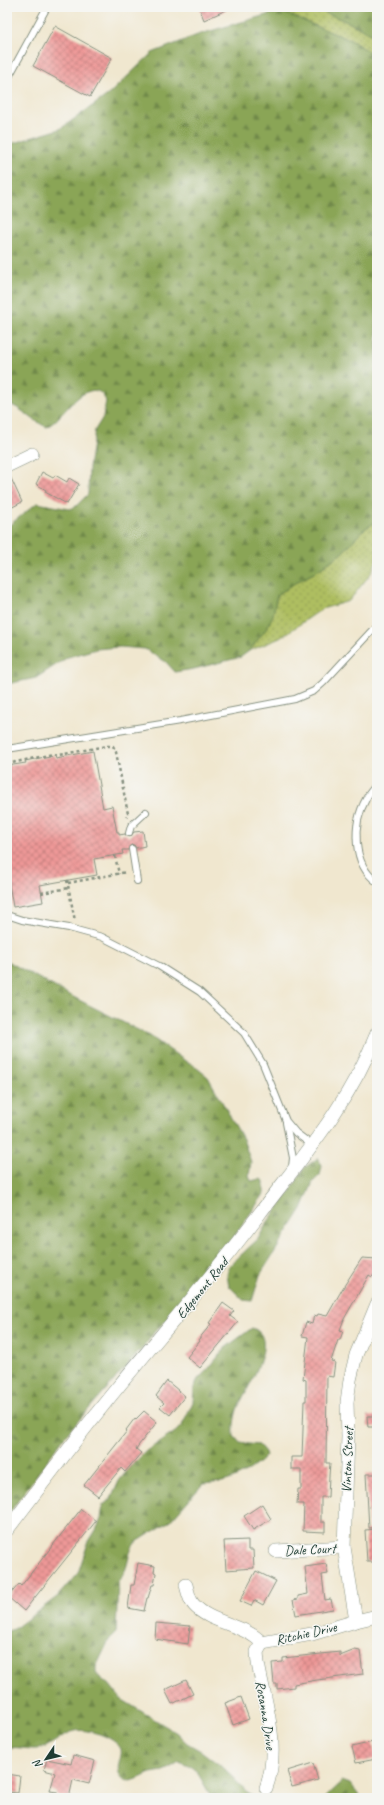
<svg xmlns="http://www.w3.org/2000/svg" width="384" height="1805" viewBox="0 0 384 1805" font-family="Caveat,sans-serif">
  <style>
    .grass { fill: url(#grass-dots); stroke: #667e4a }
    .forest { fill: url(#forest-firs); stroke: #547146 }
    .building { fill: url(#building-cross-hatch) }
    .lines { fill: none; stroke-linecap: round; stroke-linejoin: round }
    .service-casing { stroke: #889282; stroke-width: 8 }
    .minor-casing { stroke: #889282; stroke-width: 14 }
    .path { stroke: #889282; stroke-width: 2.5; stroke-dasharray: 3 3; stroke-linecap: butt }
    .service { stroke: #fff; stroke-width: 6 }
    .minor { stroke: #fff; stroke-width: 13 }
    .labels { text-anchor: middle; stroke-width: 3; stroke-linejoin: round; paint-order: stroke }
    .street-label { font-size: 14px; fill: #1f3d34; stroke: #f6f6f2 }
  </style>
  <defs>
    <pattern id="grass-dots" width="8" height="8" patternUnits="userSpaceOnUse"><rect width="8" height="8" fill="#aebe61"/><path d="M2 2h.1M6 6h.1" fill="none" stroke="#8d9c51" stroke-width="1.8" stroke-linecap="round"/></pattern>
    <pattern id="forest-firs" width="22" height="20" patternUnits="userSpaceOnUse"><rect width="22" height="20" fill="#8aa557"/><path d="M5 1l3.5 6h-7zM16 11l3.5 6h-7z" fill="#708849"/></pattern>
    <pattern id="building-cross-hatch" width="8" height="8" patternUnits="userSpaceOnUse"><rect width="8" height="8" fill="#ee9897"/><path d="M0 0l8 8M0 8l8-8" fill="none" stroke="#c07d7c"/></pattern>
  </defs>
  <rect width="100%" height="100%" fill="#f6f6f2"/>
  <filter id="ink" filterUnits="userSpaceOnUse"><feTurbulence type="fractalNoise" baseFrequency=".025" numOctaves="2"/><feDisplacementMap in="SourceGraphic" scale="8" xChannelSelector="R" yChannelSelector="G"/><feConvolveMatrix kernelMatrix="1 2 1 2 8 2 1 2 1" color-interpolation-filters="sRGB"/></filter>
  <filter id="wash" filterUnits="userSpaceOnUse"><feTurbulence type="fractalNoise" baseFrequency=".012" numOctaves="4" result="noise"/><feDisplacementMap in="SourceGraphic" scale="16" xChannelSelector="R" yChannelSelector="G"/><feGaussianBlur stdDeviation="0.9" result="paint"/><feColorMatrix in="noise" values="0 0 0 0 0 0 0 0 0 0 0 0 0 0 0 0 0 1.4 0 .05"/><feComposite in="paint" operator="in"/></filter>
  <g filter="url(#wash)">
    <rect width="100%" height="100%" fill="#f0e7cf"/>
    <!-- grass -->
    <g class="grass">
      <polygon points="282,7 318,7 324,12 350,23 377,37 377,57 352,41 280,11"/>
      <path d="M377 521V559L372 572 349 601 322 609 280 638 249 651C267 628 272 623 277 595L298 581 314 573 342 553 363 530Z"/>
    </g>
    <!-- forest -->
    <g class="forest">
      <polygon points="318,7 377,7 377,37 350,23 324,12"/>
      <path d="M280 11 352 41 377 57V521L363 530 342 553 314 573 298 581 277 595 273 615 267 628 249 651 241 657 194 669 175 672 166 662 145 649 120 647 96 649 68 657 36 678 7 684V527L37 503 70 509 75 507 88 494 89 467 95 430 103 417 106 401C105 399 103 395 101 393 87 382 67 409 59 417 56 421 51 424 47 427 32 421 22 408 7 403V145L60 129 109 94 152 53 200 34Z"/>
      <polygon points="7,961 79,1000 150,1036 184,1060 192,1064 208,1077 243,1139 251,1162 249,1176 251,1181 260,1179 264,1181 264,1194 234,1237 209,1266 202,1278 188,1291 168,1319 154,1332 146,1344 65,1436 7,1516"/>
      <polygon points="318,1158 322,1166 320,1175 313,1182 302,1209 260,1275 252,1301 243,1300 229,1286 227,1275 229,1266 258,1239 267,1223 289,1193 304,1168"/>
      <path d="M252 1328C281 1337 246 1390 239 1405 235 1413 233 1427 234 1436L240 1443 259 1445 265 1452 266 1456C256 1467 237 1479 222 1482 216 1483 209 1483 203 1484L170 1521 135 1543C126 1554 130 1571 118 1581L116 1633 109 1640 96 1667V1672L101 1679 109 1684 121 1699 177 1733 187 1743 201 1751 225 1769 246 1792 256 1798H212L196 1770 192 1767 179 1762C174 1765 169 1769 163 1771 159 1772 155 1772 151 1773 141 1776 126 1789 119 1773 116 1765 123 1756 121 1749 117 1741 104 1735 96 1733 75 1727 70 1732 54 1742 50 1744 47 1747 43 1748 31 1751 20 1746 7 1748V1631L14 1629 57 1597 78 1573 88 1543 96 1530 101 1519 103 1505 111 1499 119 1481 129 1468 146 1451 175 1432 182 1425 193 1402 194 1387 198 1379 209 1368 225 1348Z"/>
      <polygon points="342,1781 350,1784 361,1798 324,1798"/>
    </g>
    <g id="blocks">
      <!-- building -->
      <g class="building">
        <polygon points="199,7 233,7 204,20"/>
        <polygon points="55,26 112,58 90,97 33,66"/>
        <polygon points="42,472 53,478 55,475 67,482 69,478 79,484 67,504 45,492 46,490 36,484"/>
        <polygon points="7,474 9,474 22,502 7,510"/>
        <polygon points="93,751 103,808 112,806 117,832 119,832 119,835 125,834 130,837 134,832 143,831 145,846 136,848 134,845 131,845 128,850 122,850 123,854 94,859 97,875 40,885 43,902 13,907 7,872 7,766 26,763 25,761 55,755 56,758"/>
        <polygon points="362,1258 377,1259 377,1271 372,1277 369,1275 344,1319 340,1330 343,1331 340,1340 338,1340 331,1361 335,1362 333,1377 327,1376 326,1463 330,1463 329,1476 328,1497 321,1497 321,1522 325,1522 325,1532 303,1531 304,1504 297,1504 298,1489 301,1489 301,1469 291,1469 291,1457 302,1457 304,1401 306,1401 306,1380 303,1379 308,1337 302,1336 306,1322 312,1324 314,1315 317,1316 318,1314 327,1316 344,1286"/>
        <polygon points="223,1303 234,1311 230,1316 238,1322 200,1368 187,1357 200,1341 198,1340 211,1324 209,1323"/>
        <polygon points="167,1381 185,1396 170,1415 160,1407 164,1403 156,1396"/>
        <polygon points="144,1411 157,1422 138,1446 136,1449 141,1453 125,1472 121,1468 98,1496 84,1485 127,1431 126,1430 135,1418 136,1419"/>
        <polygon points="367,1416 377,1416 377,1427 368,1427"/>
        <polygon points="366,1474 377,1474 377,1527 369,1528"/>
        <polygon points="262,1504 271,1519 253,1530 244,1516"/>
        <polygon points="81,1509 96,1521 24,1611 8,1597 19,1584 21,1586"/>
        <polygon points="377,1529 377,1562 367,1562 365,1530"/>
        <polygon points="248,1540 248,1550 253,1550 254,1568 226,1570 224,1541"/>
        <polygon points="138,1563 155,1566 154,1572 156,1573 154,1585 152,1585 148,1598 147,1598 144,1611 128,1608 131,1585 134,1585"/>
        <polygon points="326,1564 328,1574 322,1575 325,1600 331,1599 333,1609 296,1615 293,1600 298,1599 298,1596 308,1594 305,1567"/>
        <polygon points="256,1571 276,1581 263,1605 254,1600 251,1606 240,1601"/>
        <polygon points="156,1623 190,1626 188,1644 155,1639"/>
        <polygon points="355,1650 360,1651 363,1674 317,1680 294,1684 294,1687 277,1689 277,1684 274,1684 272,1663 283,1662 283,1658 340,1652 340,1656"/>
        <polygon points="186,1680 193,1694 172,1704 165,1690"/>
        <polygon points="241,1697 249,1719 233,1725 225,1703"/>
        <polygon points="373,1742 376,1759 356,1763 352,1747"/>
        <polygon points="73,1755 95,1761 89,1784 73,1780 69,1798 56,1795 57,1792 50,1791 55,1773 44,1770 47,1759 71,1764"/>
        <polygon points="313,1763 318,1780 292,1787 287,1771"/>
        <polygon points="7,1774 20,1776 18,1793 7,1792"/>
      </g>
    </g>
  </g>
  <g filter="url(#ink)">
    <use href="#blocks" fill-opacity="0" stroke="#889282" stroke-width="1"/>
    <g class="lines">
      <defs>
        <g id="service">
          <polyline points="7,80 47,7"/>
          <polyline points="7,749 180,721 295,699 314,691 324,682 377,625"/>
          <path d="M377 784C373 789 368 794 366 799 352 824 352 864 377 882"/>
          <polyline points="129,833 131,826 146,812"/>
          <polyline points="132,849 137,881"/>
          <polyline points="7,915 22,920 69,928 102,937 159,966 200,992 244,1033 263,1064 286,1121 296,1133 312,1145"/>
          <polyline points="286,1123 293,1158 292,1167"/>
        </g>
        <g id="minor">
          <polyline points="7,466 32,454"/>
          <path d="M7 1530C44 1482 80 1433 118 1387 166 1329 215 1273 260 1213 305 1154 350 1102 377 1033"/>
          <polyline points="276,1551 344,1547"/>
          <path d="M186 1585C188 1592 189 1600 194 1605 211 1624 245 1624 262 1643"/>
          <polyline points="356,1621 344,1547 348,1437 347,1402 350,1380 356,1355 377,1304"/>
          <path d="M262 1643 257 1652 258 1663C265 1703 281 1748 266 1788"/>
          <polyline points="262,1643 312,1634 356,1621 377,1616"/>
        </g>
      </defs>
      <!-- service casing -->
      <use href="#service" class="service-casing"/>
      <!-- minor casing -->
      <use href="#minor" class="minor-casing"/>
      <!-- path -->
      <g class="path">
        <polyline points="7,764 53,754 59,755 106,746 113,746 116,752 128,814 126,817"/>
        <polyline points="115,856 119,874"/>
        <polyline points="67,880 75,921"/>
        <polyline points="68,883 127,872"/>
        <polyline points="41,893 69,888"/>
      </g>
      <!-- service -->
      <use href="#service" class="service"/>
      <!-- minor -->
      <use href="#minor" class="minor"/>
    </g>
  </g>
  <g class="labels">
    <!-- street labels -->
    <g class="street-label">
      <text transform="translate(202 1288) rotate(-51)" y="5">Edgemont Road</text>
      <text transform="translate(347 1460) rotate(-88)" y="5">Vinton Street</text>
      <text transform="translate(310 1549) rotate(-3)" y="5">Dale Court</text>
      <text transform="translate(306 1633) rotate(-13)" y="5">Ritchie Drive</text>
      <text transform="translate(266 1715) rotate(81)" y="5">Rosanna Drive</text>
    </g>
  </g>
  <!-- margin -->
  <rect width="384" height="1805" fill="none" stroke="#f6f6f2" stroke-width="24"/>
  <!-- north arrow -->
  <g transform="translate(46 1759) rotate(235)" stroke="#f6f6f2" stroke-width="3" paint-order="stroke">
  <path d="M0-3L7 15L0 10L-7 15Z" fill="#1f3d34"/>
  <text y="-6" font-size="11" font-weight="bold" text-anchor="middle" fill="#1f3d34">N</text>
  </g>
</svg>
